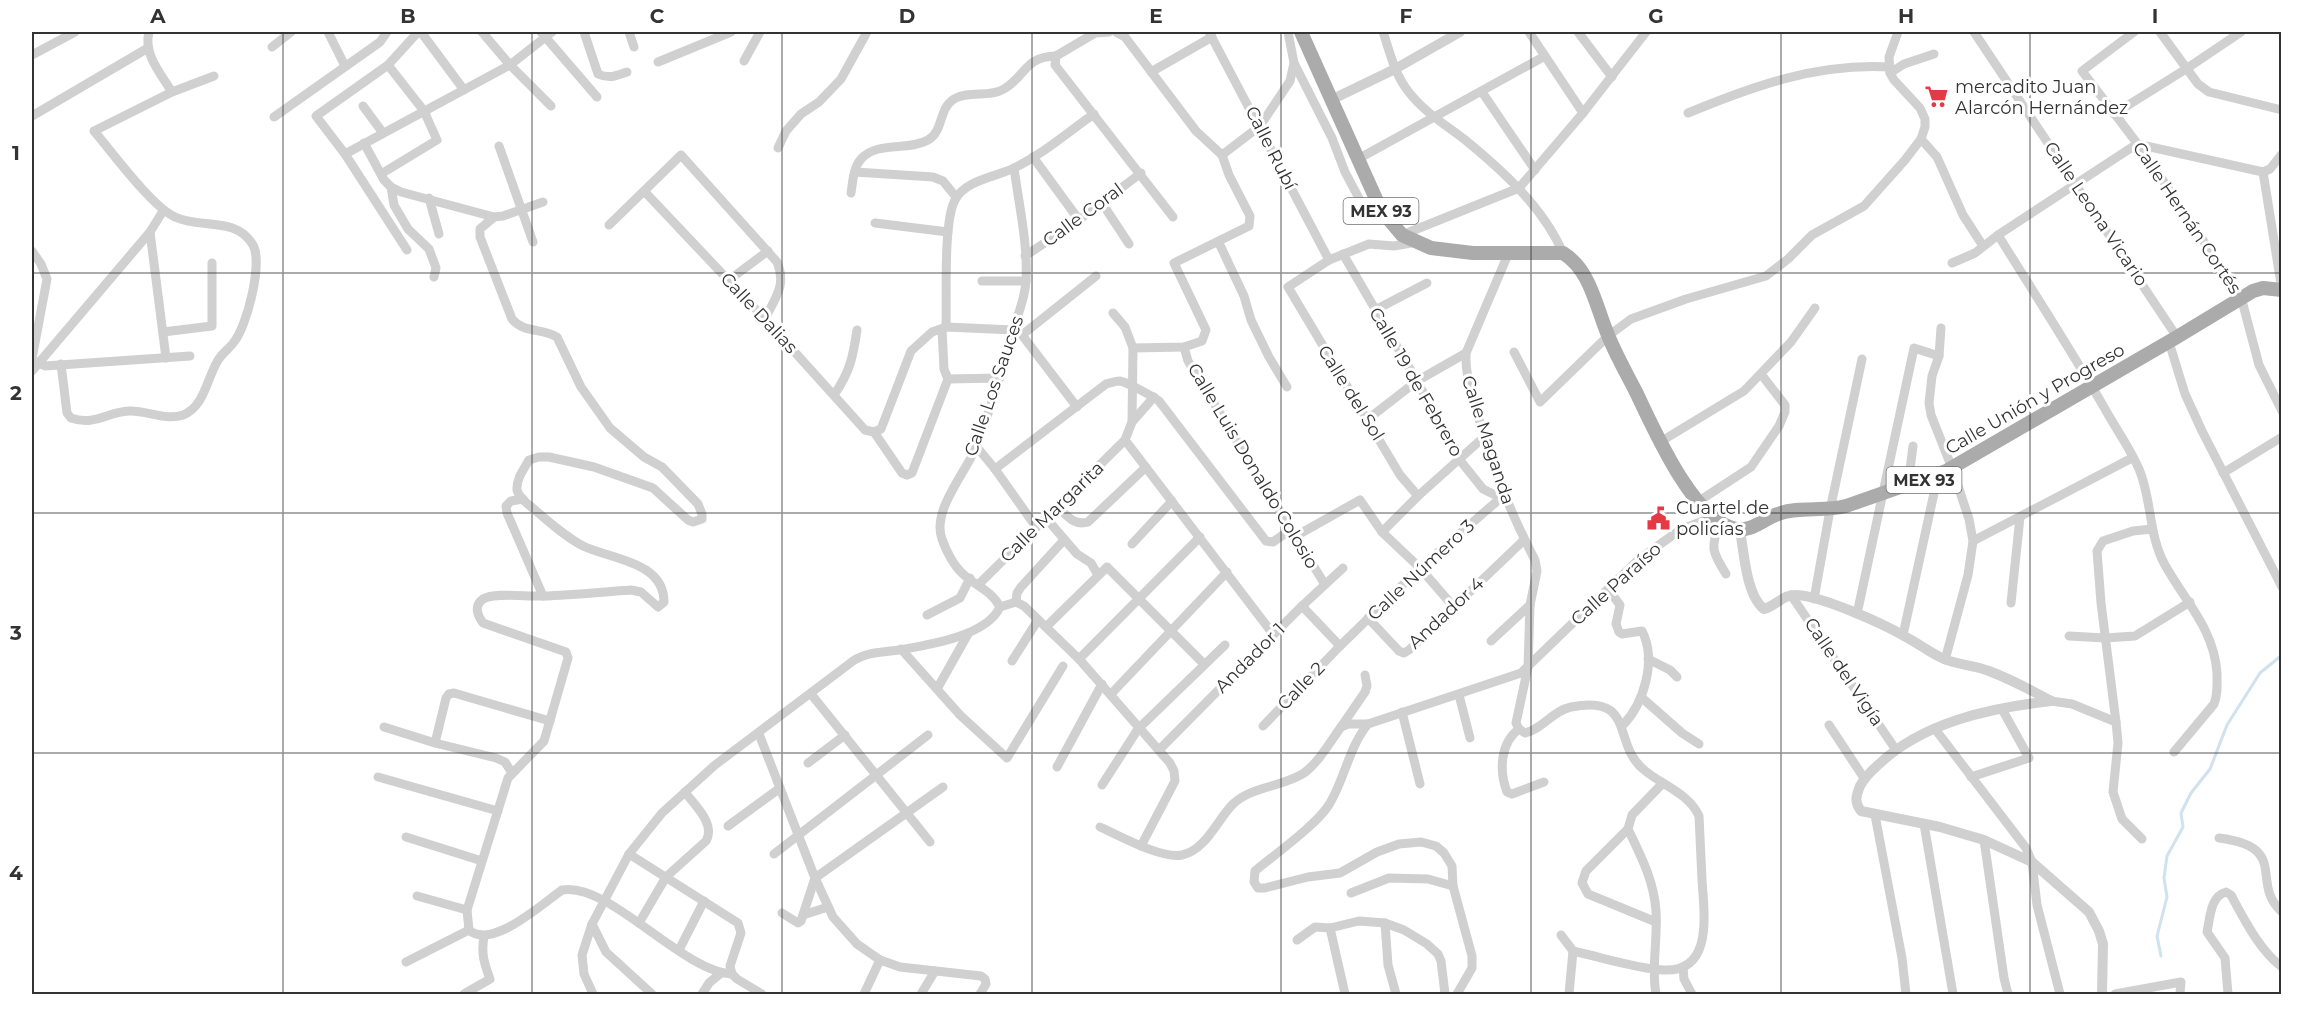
<svg xmlns="http://www.w3.org/2000/svg" width="2313" height="1026" viewBox="0 0 2313 1026" font-family="Montserrat,sans-serif">
  <style>
    .lines { fill: none; stroke-linecap: round; stroke-linejoin: round }
    .stream { stroke: #cfe2ee; stroke-width: 3 }
    .minor { stroke: #d0d0d0; stroke-width: 9 }
    .tertiary { stroke: #d0d0d0; stroke-width: 10 }
    .primary { stroke: #ababab; stroke-width: 14 }
    .grid { fill: none; stroke: #333; stroke-width: 1.5; stroke-opacity: 0.55 }
    .labels { text-anchor: middle; stroke-width: 6; stroke-linejoin: round; paint-order: stroke }
    .shield { fill: #fff; stroke: #707070; stroke-width: 1.5 }
    .shield-label { font-size: 16px; font-weight: bold; fill: #333 }
    .poi-label { font-size: 18px; fill: #333; stroke: #fff; text-anchor: start }
    .street-label { font-size: 18px; fill: #333; stroke: #fff }
    .neatline { fill: none; stroke: #333; stroke-width: 2 }
    .grid-label { font-size: 20px; text-anchor: middle; font-weight: bold; fill: #333 }
  </style>
  <rect width="100%" height="100%" fill="#fff"/>
  <g class="lines">
    <!-- stream -->
    <polyline class="stream" points="2161,956 2157,936 2167,897 2164,878 2167,856 2183,827 2181,813 2191,793 2210,769 2227,725 2260,673 2282,655"/>
    <!-- minor -->
    <g class="minor">
      <path d="M149 32C143 54 161 74 172 92"/>
      <polyline points="328,32 345,66"/>
      <polyline points="421,32 464,90"/>
      <polyline points="482,32 510,65 551,106"/>
      <polyline points="541,32 597,97"/>
      <path d="M584 32 598 74C609 79 616 76 627 72"/>
      <polyline points="629,32 634,47"/>
      <polyline points="1116,32 1125,37 1196,131 1222,155 1229,175 1250,216 1249,226 1174,263 1206,330 1202,341 1184,347 1133,348"/>
      <polyline points="1209,32 1329,260"/>
      <path d="M1383 32C1390 52 1394 73 1408 91 1423 111 1444 124 1464 139 1502 170 1543 207 1563 253"/>
      <polyline points="1529,32 1583,113"/>
      <polyline points="1578,32 1612,77"/>
      <polyline points="1974,32 2177,337"/>
      <polyline points="2134,32 2082,71 2146,155 2241,297 2259,365 2282,411"/>
      <polyline points="2160,32 2198,84 2209,92 2282,110"/>
      <polyline points="272,47 291,32"/>
      <polyline points="32,55 75,32"/>
      <polyline points="1056,56 1055,65 1173,217"/>
      <polyline points="1056,56 1095,33 1109,32"/>
      <polyline points="744,61 760,32"/>
      <polyline points="658,62 731,32"/>
      <polyline points="1294,63 1332,138 1345,172 1362,204"/>
      <polyline points="1151,72 1212,37"/>
      <polyline points="1890,73 1904,64 1934,54"/>
      <polyline points="1482,92 1535,170"/>
      <polyline points="363,106 383,133"/>
      <path d="M1688 113C1753 86 1817 63 1889 67"/>
      <polyline points="2114,114 2186,69 2241,32"/>
      <polyline points="32,116 148,48"/>
      <polyline points="274,117 380,42 387,32"/>
      <polyline points="1921,139 1937,157 1963,215 1983,246"/>
      <polyline points="364,143 384,180 391,187 394,205 408,229 429,249 436,268 434,277"/>
      <polyline points="499,146 533,242"/>
      <polyline points="778,148 786,131 801,114 819,102 841,79 867,32"/>
      <polyline points="345,154 510,65 552,32"/>
      <polyline points="1222,155 1260,126 1290,81 1294,63 1288,32"/>
      <polyline points="1033,157 1079,220"/>
      <polyline points="1358,159 1545,56"/>
      <polyline points="855,172 933,177 943,181 956,197"/>
      <polyline points="2263,172 2282,290"/>
      <polyline points="2263,172 2270,169 2282,154"/>
      <polyline points="381,174 437,140 424,111 388,65"/>
      <polyline points="391,187 401,192 494,217 503,216 543,202"/>
      <polyline points="645,192 765,319 865,430 874,432"/>
      <path d="M851 193C853 181 853 167 862 158 879 141 908 151 928 140 944 131 938 109 954 99 969 90 989 98 1004 89 1027 75 1024 57 1056 56"/>
      <polyline points="429,198 439,234"/>
      <polyline points="1102,203 1129,244"/>
      <path d="M494 217 480 229V237L512 319C523 333 542 328 557 337L581 387 610 428 644 457 662 467 698 504 702 514V519L693 522 688 520 653 488 594 467 549 457H539L529 460C524 469 516 479 517 490 519 498 529 505 535 510 550 523 566 537 583 546 610 559 664 561 664 602L658 607 641 592 631 590C602 592 572 595 543 596 528 597 495 592 483 599 473 606 478 616 483 623L566 652 568 658 544 741 508 778 467 910 469 930C492 950 542 904 562 890 608 881 681 971 732 974"/>
      <polyline points="875,223 948,232"/>
      <path d="M609 225 681 155 777 262C787 285 775 298 765 319"/>
      <polyline points="150,232 166,358"/>
      <polyline points="1402,235 1519,188 1583,113 1646,32"/>
      <path d="M1998 235C2034 293 2071 350 2105 409 2116 429 2130 448 2139 469 2152 499 2148 534 2165 565 2185 601 2214 629 2217 673 2217 685 2218 694 2214 704L2174 752"/>
      <polyline points="1417,242 1394,246 1369,244 1329,260 1288,287 1400,475 1418,496"/>
      <polyline points="1219,243 1244,296 1251,320 1269,357 1287,387"/>
      <polyline points="407,250 345,154 316,116 388,65 418,32"/>
      <polyline points="32,251 41,264 47,279 32,359"/>
      <path d="M1509 252 1466 353C1465 373 1471 390 1476 408 1490 463 1509 510 1535 560L1537 571 1530 605 1528 667 1516 723 1519 729 1525 733C1543 729 1552 711 1571 707 1636 694 1612 743 1643 769 1661 785 1689 793 1699 816 1700 838 1701 859 1702 880 1704 913 1714 973 1663 970 1634 968 1601 957 1573 951"/>
      <polyline points="1343,254 1417,381 1459,459 1483,489 1493,494 1503,496"/>
      <polyline points="1025,256 1079,220 1141,173"/>
      <polyline points="1952,263 1975,253 1998,235 2137,144 2263,172"/>
      <polyline points="729,280 768,251"/>
      <polyline points="982,281 1026,281"/>
      <polyline points="1375,310 1427,283"/>
      <path d="M946 327C947 299 943 222 955 200 965 180 996 177 1014 168 1043 154 1068 132 1094 114"/>
      <polyline points="1941,328 1939,356 1932,376 1929,403 1931,415 1952,468 1969,519 1973,541 1968,575 1945,660"/>
      <polyline points="942,329 944,369 948,379"/>
      <polyline points="163,332 212,326 212,263"/>
      <polyline points="1022,335 1077,407"/>
      <polyline points="2169,342 2185,394 2202,431 2282,587"/>
      <polyline points="1184,347 1188,361 1324,583"/>
      <polyline points="1514,352 1540,402 1608,336 1631,319 1686,299 1766,276 1788,259 1812,235 1864,206 1905,160 1921,139 1925,127 1925,119 1920,108 1894,80 1890,73 1889,57 1898,32"/>
      <polyline points="32,360 45,366 190,356"/>
      <path d="M61 364 67 413 71 418C95 426 107 412 129 411 146 410 166 421 183 415 204 407 207 379 217 362 221 354 229 349 234 342 247 326 263 263 253 245 236 216 200 229 175 217 152 207 112 152 94 131L172 92 214 76"/>
      <polyline points="32,371 150,232 163,211"/>
      <polyline points="948,379 1000,378"/>
      <path d="M834 395C850 372 853 357 857 330"/>
      <polyline points="1368,419 1417,381 1466,353"/>
      <polyline points="1132,422 1154,397"/>
      <polyline points="874,432 881,429 911,351 932,332 946,327 1014,330 1022,335 1096,276"/>
      <polyline points="874,432 902,473 907,475 912,473 948,379"/>
      <polyline points="1125,440 1273,634"/>
      <polyline points="1660,442 1744,391 1791,342 1815,308"/>
      <polyline points="976,446 995,469 1036,527"/>
      <path d="M995 469 1106 384C1111 383 1115 381 1120 381 1127 382 1154 397 1159 401L1266 541 1273 542 1290 530"/>
      <polyline points="2223,473 2282,437"/>
      <polyline points="1908,485 1913,446"/>
      <polyline points="523,499 511,501 506,506 507,513 543,596"/>
      <polyline points="1699,501 1751,467 1779,426 1785,412 1785,405 1761,374"/>
      <path d="M1058 507C1067 516 1074 526 1088 522L1146 467"/>
      <polyline points="1046,518 1077,554 1091,563 1098,575"/>
      <path d="M1720 523C1710 547 1712 552 1726 574"/>
      <polyline points="1382,532 1418,496 1484,437"/>
      <polyline points="1294,537 1360,500 1382,532 1420,568 1453,606"/>
      <polyline points="1973,541 2132,458"/>
      <polyline points="1132,544 1172,501"/>
      <polyline points="979,584 1125,440 1132,422 1133,348 1125,327 1113,313"/>
      <path d="M1608 589 1620 605 1616 624 1619 632 1622 634 1642 631C1657 660 1644 704 1622 726"/>
      <polyline points="1791,595 1896,750"/>
      <polyline points="1814,599 1830,510 1862,359"/>
      <polyline points="1016,602 1017,593 1021,587 1064,540"/>
      <polyline points="2011,603 2020,517"/>
      <polyline points="1302,606 1340,646"/>
      <path d="M1000 607C992 591 976 586 963 574 954 566 946 551 942 539 931 510 968 470 978 443 991 406 1003 368 1013 330 1018 314 1025 299 1026 281 1028 244 1019 205 1014 168"/>
      <polyline points="1000,607 1016,602 1024,606 1079,659 1170,763 1174,771 1175,781 1141,846"/>
      <polyline points="1857,614 1914,348 1939,356"/>
      <polyline points="927,615 960,598 970,578"/>
      <polyline points="1368,618 1399,651 1404,653 1409,650 1524,540"/>
      <polyline points="1046,627 1107,567 1204,664"/>
      <polyline points="1903,635 1938,475"/>
      <polyline points="2069,636 2105,638 2135,636 2190,602"/>
      <polyline points="1491,641 1530,605"/>
      <polyline points="901,649 960,715 1007,758 1063,666"/>
      <polyline points="1079,659 1200,537"/>
      <polyline points="1648,659 1670,670 1677,677"/>
      <polyline points="1012,661 1038,620"/>
      <polyline points="937,689 968,634"/>
      <polyline points="811,694 930,842"/>
      <polyline points="1111,694 1227,572"/>
      <polyline points="1459,695 1470,738"/>
      <polyline points="1641,697 1682,733 1699,744"/>
      <polyline points="2051,701 2072,704 2116,722"/>
      <polyline points="1402,712 1420,784"/>
      <polyline points="1829,725 1864,778"/>
      <polyline points="1263,726 1340,646 1420,568 1503,496"/>
      <polyline points="384,727 435,743 496,758 505,762 512,773"/>
      <polyline points="1341,727 1365,692 1367,686 1365,675"/>
      <path d="M1519 729C1500 743 1499 771 1507 792L1512 794 1544 782"/>
      <polyline points="1935,729 2026,848 2032,862 2037,905 2060,994"/>
      <polyline points="759,734 815,878 833,917 857,944 880,960 900,967 981,976 985,979 986,984 980,994"/>
      <polyline points="435,743 446,698 449,694 454,693 550,721"/>
      <polyline points="1159,750 1302,606 1343,568"/>
      <polyline points="808,763 845,735"/>
      <polyline points="1057,767 1102,684"/>
      <polyline points="378,777 498,811"/>
      <polyline points="1971,777 2029,758 2002,709"/>
      <polyline points="1102,785 1138,729 1225,645"/>
      <polyline points="1875,815 1902,958 1906,994"/>
      <polyline points="1924,824 1953,994"/>
      <polyline points="728,826 780,788"/>
      <path d="M1100 827C1120 836 1161 859 1182 855 1206 850 1217 820 1233 804 1252 786 1283 787 1304 773 1319 762 1330 742 1341 727L1348 724H1368"/>
      <path d="M1628 829C1641 856 1654 881 1656 911 1658 939 1651 968 1656 994"/>
      <polyline points="1628,829 1586,871 1582,883 1588,894 1656,922"/>
      <polyline points="1628,829 1632,815 1663,783"/>
      <polyline points="406,837 482,861"/>
      <path d="M2219 838C2291 847 2249 883 2282 912"/>
      <polyline points="2142,839 2122,819 2113,792 2118,743 2116,722 2101,603 2097,551 2103,541 2133,531 2152,529"/>
      <polyline points="1984,840 2004,978 2008,994"/>
      <polyline points="629,854 738,923 741,933 730,966 732,974 737,979 762,994"/>
      <polyline points="774,854 928,735"/>
      <polyline points="1351,893 1389,878 1428,879 1453,886"/>
      <polyline points="417,896 467,910"/>
      <polyline points="782,913 798,923 801,921 815,878 943,787"/>
      <polyline points="803,915 828,907"/>
      <path d="M639 923 666 877 706 841C716 824 695 806 685 792"/>
      <polyline points="1385,923 1388,965 1396,994"/>
      <polyline points="592,924 606,952 652,994"/>
      <polyline points="1330,928 1345,994"/>
      <polyline points="1561,935 1573,951"/>
      <polyline points="1297,940 1315,927 1330,928 1359,921 1385,923 1404,930 1427,944 1438,954 1441,961 1445,994"/>
      <polyline points="679,950 704,901"/>
      <polyline points="406,962 469,930"/>
      <polyline points="1683,967 1684,979 1692,994"/>
      <path d="M464 994 490 979C484 963 481 953 484 937"/>
      <path d="M593 994 584 974 582 955 592 924 629 854 662 813 715 765 853 661C867 652 883 652 899 650 928 645 987 636 1000 607"/>
      <polyline points="702,994 709,983 721,973"/>
      <polyline points="864,994 880,960"/>
      <polyline points="921,994 935,971"/>
      <path d="M1457 994 1472 968V956L1453 886 1452 866 1444 853 1436 846 1421 842 1399 844 1377 852 1340 873 1308 877 1265 888H1258L1254 882 1255 871C1274 855 1319 823 1330 803 1345 778 1349 747 1368 724L1521 673 1638 560 1680 530 1713 517"/>
      <polyline points="1569,994 1573,951"/>
      <polyline points="2115,994 2181,982 2180,994"/>
      <path d="M2228 994 2225 958 2207 932C2210 919 2210 896 2226 892L2231 895C2244 919 2260 951 2282 967"/>
    </g>
    <!-- tertiary -->
    <g class="tertiary">
      <polyline points="1333,99 1395,69 1460,32"/>
      <path d="M1740 530C1744 552 1746 595 1764 609 1776 606 1783 594 1797 595 1821 596 1882 623 1904 636 1918 643 1930 653 1944 659 1958 665 1974 665 1989 671 2010 679 2031 690 2051 701"/>
      <path d="M2051 701C1990 708 1923 722 1878 765 1870 772 1865 777 1860 786 1856 796 1854 802 1861 811L1940 827 1984 840 2032 862 2089 912 2099 931 2103 944 2102 994"/>
    </g>
    <!-- primary -->
    <path class="primary" d="M1301 32 1381 210 1402 235 1431 248 1473 253H1563C1589 269 1595 302 1606 330 1614 352 1626 372 1636 392 1654 429 1691 515 1732 528 1750 534 1763 519 1778 514 1799 506 1824 512 1846 506L1946 471 2177 337 2253 291 2263 288 2282 290"/>
  </g>
  <!-- grid -->
  <path class="grid" d="M283 32V994M532 32V994M782 32V994M1032 32V994M1281 32V994M1531 32V994M1781 32V994M2030 32V994M32 273H2282M32 513H2282M32 753H2282"/>
  <!-- icons -->
  <defs>
    <symbol id="supermarket-bare" viewBox="-9 -9 18 18"><path d="M-6-5.5h2.5l.6 2H6L4.5 2H-2.5L-4.4-4H-6ZM-1.5 3.2a1.3 1.3 0 1 0 .1 0ZM3 3.2a1.3 1.3 0 1 0 .1 0Z" fill="#e63946" stroke="#fff" stroke-width="2.5" paint-order="stroke"/></symbol>
    <symbol id="civic-bare" viewBox="-9 -9 18 18"><path d="M-.6-6.5H3V-4.5H.6V-3L4-1V1h2V6H-6V1h2V-1L-.6-3ZM-1.2 2.5V6h2.4V2.5Z" fill="#e63946" stroke="#fff" stroke-width="2.5" paint-order="stroke"/></symbol>
  </defs>
  <g fill-rule="evenodd">
    <use href="#supermarket-bare" x="1920" y="80" width="33" height="33"/>
    <use href="#civic-bare" x="1642" y="502" width="33" height="33"/>
  </g>
  <g class="labels">
    <!-- shield labels -->
    <g class="shield">
      <rect x="1343.5" y="198" width="75" height="26" rx="4.5"/>
      <rect x="1886.5" y="467" width="75" height="26" rx="4.5"/>
    </g>
    <g class="shield-label">
      <text x="1381" y="217">MEX 93</text>
      <text x="1924" y="486">MEX 93</text>
    </g>
    <!-- poi labels -->
    <g class="poi-label">
      <text x="1955" y="93">mercadito Juan<tspan x="1955" dy="21">Alarcón Hernández</tspan></text>
      <text x="1676" y="514">Cuartel de<tspan x="1676" dy="21">policías</tspan></text>
    </g>
    <!-- street labels -->
    <g class="street-label">
      <text transform="translate(1271 148) rotate(63)" y="6">Calle Rubí</text>
      <text transform="translate(2096 214) rotate(56)" y="6">Calle Leona Vicario</text>
      <text transform="translate(1083 215) rotate(-36)" y="6">Calle Coral</text>
      <text transform="translate(2187 218) rotate(56)" y="6">Calle Hernán Cortés</text>
      <text transform="translate(759 313) rotate(47)" y="6">Calle Dalias</text>
      <text transform="translate(1416 382) rotate(60)" y="6">Calle 19 de Febrero</text>
      <text transform="translate(994 386) rotate(-71)" y="6">Calle Los Sauces</text>
      <text transform="translate(1351 393) rotate(58)" y="6">Calle del Sol</text>
      <text transform="translate(2035 399) rotate(-30)" y="6">Calle Unión y Progreso</text>
      <text transform="translate(1488 440) rotate(72)" y="6">Calle Maganda</text>
      <text transform="translate(1253 466) rotate(59)" y="6">Calle Luis Donaldo Colosio</text>
      <text transform="translate(1052 512) rotate(-44)" y="6">Calle Margarita</text>
      <text transform="translate(1421 570) rotate(-43)" y="6">Calle Número 3</text>
      <text transform="translate(1616 584) rotate(-42)" y="6">Calle Paraíso</text>
      <text transform="translate(1446 613) rotate(-43)" y="6">Andador 4</text>
      <text transform="translate(1250 658) rotate(-45)" y="6">Andador 1</text>
      <text transform="translate(1844 672) rotate(56)" y="6">Calle del Vigía</text>
      <text transform="translate(1301 686) rotate(-46)" y="6">Calle 2</text>
    </g>
  </g>
  <!-- border -->
  <rect width="2313" height="1026" fill="none" stroke="#ffffff" stroke-width="66"/>
  <rect x="33" y="33" width="2247" height="960" class="neatline"/>
  <g class="grid-label">
    <text x="158" y="23">A</text>
    <text x="408" y="23">B</text>
    <text x="657" y="23">C</text>
    <text x="907" y="23">D</text>
    <text x="1156" y="23">E</text>
    <text x="1406" y="23">F</text>
    <text x="1656" y="23">G</text>
    <text x="1906" y="23">H</text>
    <text x="2155" y="23">I</text>
    <text x="16" y="160">1</text>
    <text x="16" y="400">2</text>
    <text x="16" y="640">3</text>
    <text x="16" y="880">4</text>
  </g>
</svg>
